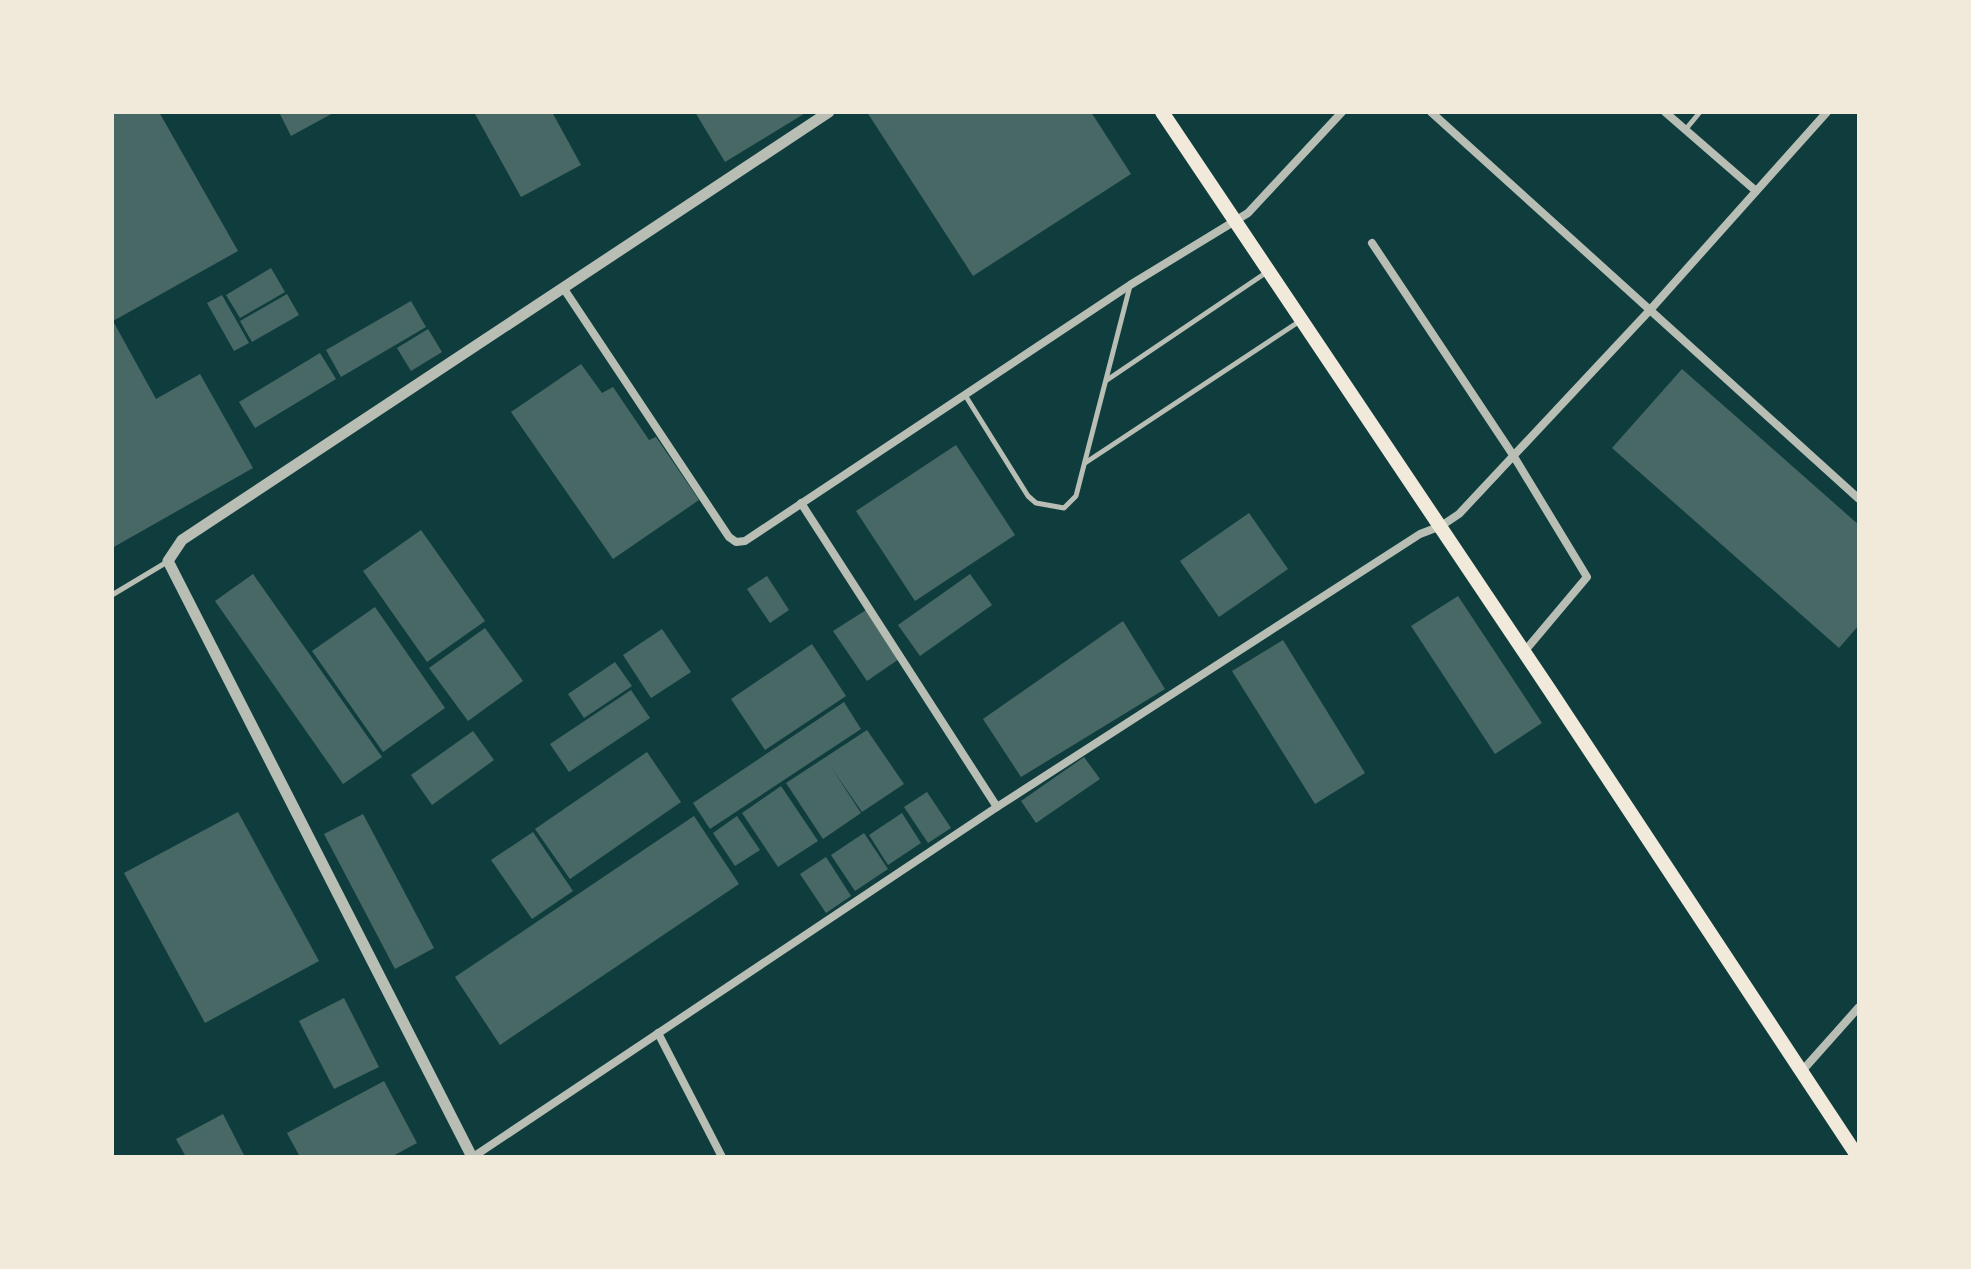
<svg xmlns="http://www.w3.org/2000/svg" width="1971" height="1269" viewBox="0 0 1971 1269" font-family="'PT Sans Narrow',sans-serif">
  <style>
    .building { fill: #486865 }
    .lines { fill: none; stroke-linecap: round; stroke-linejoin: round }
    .service { stroke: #b8beb3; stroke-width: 5 }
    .minor { stroke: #b8beb3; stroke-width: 8 }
    .tertiary { stroke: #b8beb3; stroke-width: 11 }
    .primary { stroke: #f1e9da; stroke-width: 14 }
  </style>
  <rect width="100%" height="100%" fill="#0f3d3e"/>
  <!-- building -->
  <g class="building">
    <polygon points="112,112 159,112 238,251 113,321 156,399 200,374 253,468 112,548"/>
    <polygon points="279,112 335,112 291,136"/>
    <polygon points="474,112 552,112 581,165 521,197"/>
    <polygon points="695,112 807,112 725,162"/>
    <polygon points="867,112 1091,112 1131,174 973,276"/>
    <polygon points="271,268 285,292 240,318 226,295"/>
    <polygon points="287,294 299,315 252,342 240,321"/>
    <polygon points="222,295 249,343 234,351 207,303"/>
    <polygon points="411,301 426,327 341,377 326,350"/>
    <polygon points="428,329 442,352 411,371 397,348"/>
    <polygon points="320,353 336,379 255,428 239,402"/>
    <polygon points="581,364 602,393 613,387 649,440 656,437 699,500 613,559 511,412"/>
    <polygon points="1682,369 1859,525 1859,625 1839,648 1612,448"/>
    <polygon points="956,445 1015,535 915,601 856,511"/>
    <polygon points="1249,513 1288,569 1219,617 1180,561"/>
    <polygon points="421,530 485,621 427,662 363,571"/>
    <polygon points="253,574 382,757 343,784 215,601"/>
    <polygon points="970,574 992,605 920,656 898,625"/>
    <polygon points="767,576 789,610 770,623 747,589"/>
    <polygon points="1458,596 1542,723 1495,754 1411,626"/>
    <polygon points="375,607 445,708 383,752 312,651"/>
    <polygon points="866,610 899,659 867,681 833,631"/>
    <polygon points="1123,621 1165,689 1021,777 983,719"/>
    <polygon points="485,628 523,681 468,721 429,668"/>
    <polygon points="662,629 691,672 651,698 623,655"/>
    <polygon points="1283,640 1365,773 1315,804 1232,671"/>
    <polygon points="812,644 846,696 765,750 731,699"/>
    <polygon points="615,662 632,686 584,718 568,694"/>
    <polygon points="631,690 650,718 569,772 550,744"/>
    <polygon points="844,702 861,729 710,829 693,803"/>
    <polygon points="867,730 904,784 862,812 831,767 861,813 823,839 786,783"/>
    <polygon points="473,731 494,760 432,805 411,775"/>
    <polygon points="647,752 681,802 570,879 535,829"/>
    <polygon points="1084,757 1100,779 1036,823 1021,801"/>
    <polygon points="781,786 818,841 778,867 742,813"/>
    <polygon points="927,792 951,828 928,843 904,807"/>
    <polygon points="238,812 319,961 205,1023 124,873"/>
    <polygon points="902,813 921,843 888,865 869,835"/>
    <polygon points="363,814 434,948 395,969 324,834"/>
    <polygon points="694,816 739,884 500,1045 455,977"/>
    <polygon points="737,816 760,850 735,866 713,833"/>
    <polygon points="533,832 573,891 532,919 491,860"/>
    <polygon points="864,833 888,869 855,891 831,855"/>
    <polygon points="826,857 851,896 826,913 800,874"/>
    <polygon points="344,998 379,1067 334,1089 299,1021"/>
    <polygon points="384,1081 417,1143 391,1157 300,1157 287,1133"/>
    <polygon points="223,1114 245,1157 186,1157 176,1139"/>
  </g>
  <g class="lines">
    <!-- service -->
    <g class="service">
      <polyline points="1686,129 1700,112"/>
      <polyline points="1107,380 1267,272"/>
      <polyline points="965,395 1028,496 1036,503 1064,508 1076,496 1130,286"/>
      <polyline points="1085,463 1300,321"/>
      <polyline points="112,595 167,562"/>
    </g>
    <!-- minor -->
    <g class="minor">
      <polyline points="1431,112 1859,499"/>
      <polyline points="1665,112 1756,191"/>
      <polyline points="1372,243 1513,455 1587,577 1524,652"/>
      <polyline points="564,289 729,537 736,542 745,541 1130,285 1248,213 1342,112"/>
      <polyline points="801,503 997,807"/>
      <polyline points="658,1033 722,1157"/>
      <polyline points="1802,1071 1859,1007"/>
      <polyline points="473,1157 997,807 1420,534 1441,526 1459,514 1650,310 1827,112"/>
    </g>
    <!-- tertiary -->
    <polyline class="tertiary" points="472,1157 168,561 182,540 829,112"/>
    <!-- primary -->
    <polyline class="primary" points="1162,112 1549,689 1858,1157"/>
  </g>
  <!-- border -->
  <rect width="1971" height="1269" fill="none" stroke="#f1e9da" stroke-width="228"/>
</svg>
